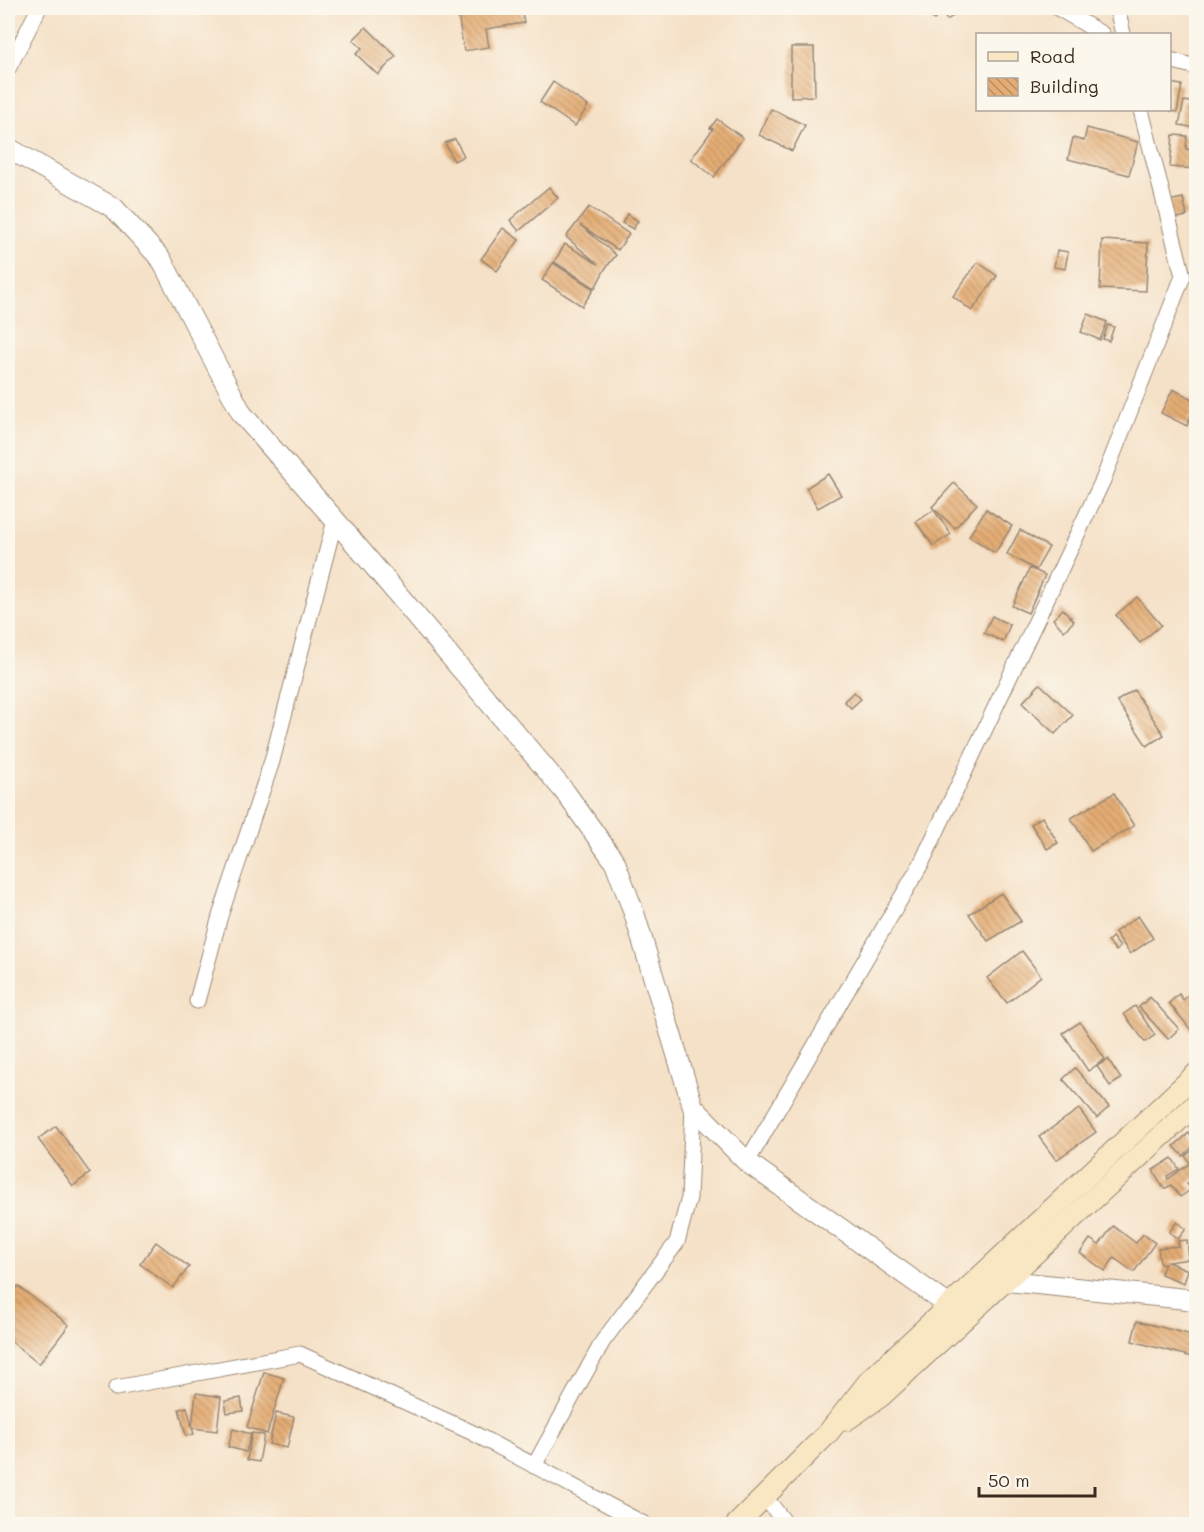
<svg xmlns="http://www.w3.org/2000/svg" width="1204" height="1532" viewBox="0 0 1204 1532" font-family="Mali,sans-serif">
  <style>
    .building { fill: url(#building-back-hatch) }
    .lines { fill: none; stroke-linecap: round; stroke-linejoin: round }
    .minor-casing { stroke: #988672; stroke-width: 17 }
    .tertiary-casing { stroke: #988672; stroke-width: 22 }
    .secondary-casing { stroke: #988672; stroke-width: 23 }
    .minor { stroke: #fff; stroke-width: 15 }
    .tertiary { stroke: #fff; stroke-width: 20 }
    .secondary { stroke: #f9e7c3; stroke-width: 21 }
  </style>
  <defs>
    <pattern id="building-back-hatch" width="6" height="6" patternUnits="userSpaceOnUse" patternTransform="scale(1.5)"><rect width="6" height="6" fill="#e5ad75"/><path d="M-1 5l2 2M0 0l6 6M5-1l2 2" fill="none" stroke="#bb8d5f"/></pattern>
  </defs>
  <rect width="100%" height="100%" fill="#fbf7ec"/>
  <filter id="ink" filterUnits="userSpaceOnUse"><feTurbulence type="fractalNoise" baseFrequency=".0167" numOctaves="2"/><feDisplacementMap in="SourceGraphic" scale="12" xChannelSelector="R" yChannelSelector="G"/><feConvolveMatrix kernelMatrix="1 2 1 2 8 2 1 2 1" color-interpolation-filters="sRGB"/></filter>
  <filter id="wash" filterUnits="userSpaceOnUse"><feTurbulence type="fractalNoise" baseFrequency=".008" numOctaves="4" result="noise"/><feDisplacementMap in="SourceGraphic" scale="24" xChannelSelector="R" yChannelSelector="G"/><feGaussianBlur stdDeviation="1.35" result="paint"/><feColorMatrix in="noise" values="0 0 0 0 0 0 0 0 0 0 0 0 0 0 0 0 0 1.4 0 .05"/><feComposite in="paint" operator="in"/></filter>
  <g filter="url(#wash)">
    <rect width="100%" height="100%" fill="#f5e1c7"/>
    <g id="blocks">
      <!-- building -->
      <g class="building">
        <polygon points="457,8 521,8 524,23 486,29 489,47 464,51"/>
        <polygon points="909,8 922,8 915,14"/>
        <polygon points="922,8 948,8 944,11 949,8 963,9 947,20 942,13 934,20"/>
        <polygon points="366,27 396,56 378,75 356,54 362,48 353,40"/>
        <polygon points="791,47 814,47 815,96 791,97"/>
        <polygon points="553,82 588,106 575,126 540,102"/>
        <polygon points="1170,83 1182,85 1177,112 1170,111"/>
        <polygon points="1184,101 1196,103 1196,128 1179,125"/>
        <polygon points="771,109 805,125 792,151 759,135"/>
        <polygon points="717,119 743,138 714,177 691,159 713,129 710,128"/>
        <polygon points="1087,128 1138,142 1129,175 1068,159 1073,138 1084,141"/>
        <polygon points="1173,135 1187,136 1186,149 1196,150 1196,169 1170,167"/>
        <polygon points="455,139 464,156 454,161 445,143"/>
        <polygon points="549,187 558,198 519,231 510,220"/>
        <polygon points="1183,198 1187,216 1172,219 1168,201"/>
        <polygon points="589,207 629,234 618,250 580,225 616,255 605,269 595,288 554,262 565,244 598,264 566,237"/>
        <polygon points="627,214 638,221 633,229 622,223"/>
        <polygon points="503,228 519,240 497,271 481,259"/>
        <polygon points="1102,240 1148,243 1146,291 1100,289"/>
        <polygon points="1057,250 1068,252 1065,269 1054,267"/>
        <polygon points="978,262 997,276 972,311 953,296"/>
        <polygon points="553,263 594,289 582,306 542,280"/>
        <polygon points="1088,314 1107,322 1100,340 1081,332"/>
        <polygon points="1108,325 1114,327 1109,341 1103,339"/>
        <polygon points="1173,389 1196,401 1187,426 1161,413"/>
        <polygon points="828,474 841,495 818,508 806,488"/>
        <polygon points="954,483 977,504 955,528 932,507"/>
        <polygon points="986,509 1012,526 995,553 969,536"/>
        <polygon points="934,510 951,534 933,546 916,522"/>
        <polygon points="1020,530 1049,547 1036,570 1007,554"/>
        <polygon points="1030,568 1045,575 1028,613 1012,606"/>
        <polygon points="1137,597 1161,625 1140,643 1116,615"/>
        <polygon points="1063,609 1074,621 1064,631 1053,619"/>
        <polygon points="992,616 1010,625 1003,642 984,633"/>
        <polygon points="1040,684 1073,715 1055,734 1022,703"/>
        <polygon points="1134,690 1164,735 1147,746 1117,701"/>
        <polygon points="854,692 861,699 851,708 844,701"/>
        <polygon points="1114,793 1134,826 1091,851 1071,818"/>
        <polygon points="1042,817 1058,843 1047,849 1031,824"/>
        <polygon points="1001,893 1021,921 988,941 969,914"/>
        <polygon points="1138,916 1153,938 1130,954 1115,932"/>
        <polygon points="1112,937 1120,947 1116,951 1108,941"/>
        <polygon points="1022,951 1041,976 1007,1003 987,978"/>
        <polygon points="1196,989 1196,1036 1169,1003 1179,994 1183,1000"/>
        <polygon points="1150,997 1179,1029 1168,1039 1139,1007"/>
        <polygon points="1135,1006 1155,1035 1145,1042 1124,1014"/>
        <polygon points="1080,1022 1105,1059 1088,1071 1063,1033"/>
        <polygon points="1108,1059 1121,1079 1110,1086 1097,1066"/>
        <polygon points="1075,1068 1109,1107 1097,1118 1063,1079"/>
        <polygon points="1079,1109 1096,1132 1056,1160 1039,1137"/>
        <polygon points="56,1126 90,1173 73,1186 38,1139"/>
        <polygon points="1189,1133 1196,1144 1183,1156 1174,1146"/>
        <polygon points="1196,1148 1196,1177 1187,1184 1192,1189 1180,1197 1171,1185 1164,1189 1153,1170 1172,1158 1179,1169 1167,1176 1168,1179 1190,1163 1185,1156"/>
        <polygon points="1177,1222 1186,1229 1178,1239 1169,1232"/>
        <polygon points="1113,1226 1136,1243 1143,1234 1155,1243 1134,1272 1114,1258 1105,1271 1080,1253 1090,1239 1099,1245"/>
        <polygon points="1187,1240 1189,1259 1168,1262 1188,1270 1184,1283 1161,1274 1165,1263 1160,1264 1158,1248 1179,1246 1178,1241"/>
        <polygon points="156,1242 189,1267 173,1288 140,1264"/>
        <polygon points="18,1286 69,1325 39,1364 8,1339 8,1300"/>
        <polygon points="1137,1321 1196,1336 1196,1358 1132,1341"/>
        <polygon points="264,1372 284,1378 267,1434 247,1427"/>
        <polygon points="196,1393 221,1397 217,1431 192,1428 194,1434 186,1436 179,1409 187,1407 192,1427"/>
        <polygon points="241,1398 243,1411 227,1413 225,1401"/>
        <polygon points="276,1413 294,1417 287,1448 269,1444"/>
        <polygon points="233,1429 251,1434 246,1452 228,1447"/>
        <polygon points="252,1433 264,1435 259,1462 247,1460"/>
      </g>
    </g>
  </g>
  <g filter="url(#ink)">
    <use href="#blocks" fill-opacity="0" stroke="#988672" stroke-width="1.5"/>
    <g class="lines">
      <defs>
        <g id="minor">
          <polyline points="1058,8 1102,34"/>
          <polyline points="1117,8 1123,34"/>
          <polyline points="1170,60 1196,67"/>
          <polyline points="8,69 39,8"/>
          <polyline points="197,1001 220,916 272,761 335,520"/>
          <polyline points="747,1162 921,864 1103,480 1183,276 1141,110"/>
          <polyline points="116,1388 300,1354 471,1432 644,1524"/>
          <polyline points="534,1466 603,1341 677,1242 689,1198 693,1107"/>
          <polyline points="764,1496 786,1524"/>
        </g>
        <g id="tertiary">
          <polyline points="8,148 114,208 161,259 242,414 335,520 565,792 615,862 634,913 693,1107 747,1162 948,1305"/>
          <polyline points="1006,1281 1196,1300"/>
        </g>
        <g id="secondary">
          <polyline points="846,1420 881,1396 1196,1104"/>
          <polyline points="737,1524 828,1433 869,1381 1196,1074"/>
        </g>
      </defs>
      <!-- minor casing -->
      <use href="#minor" class="minor-casing"/>
      <!-- tertiary casing -->
      <use href="#tertiary" class="tertiary-casing"/>
      <!-- secondary casing -->
      <use href="#secondary" class="secondary-casing"/>
      <!-- minor -->
      <use href="#minor" class="minor"/>
      <!-- tertiary -->
      <use href="#tertiary" class="tertiary"/>
      <!-- secondary -->
      <use href="#secondary" class="secondary"/>
    </g>
  </g>
  <!-- margin -->
  <rect width="1204" height="1532" fill="none" stroke="#fbf7ec" stroke-width="30"/>
  <!-- legend -->
  <rect x="976" y="33" width="195" height="78" fill="#fbf7ec" stroke="#aea59a" stroke-width="1.5"/>
  <rect x="988" y="52" width="30" height="9" fill="#f9e7c3" stroke="#aea59a" stroke-width="1.5"/>
  <text x="1030" y="63" font-size="18" fill="#3b2a1e">Road</text>
  <rect x="988" y="78" width="30" height="18" fill="url(#building-back-hatch)" stroke="#aea59a" stroke-width="1.5"/>
  <text x="1030" y="93" font-size="18" fill="#3b2a1e">Building</text>
  <!-- scale -->
  <path d="M979 1487v9h116v-9" fill="none" stroke="#3b2a1e" stroke-width="3"/>
  <text x="988" y="1487" font-size="18" fill="#3b2a1e" stroke="#fbf7ec" stroke-width="4.5" paint-order="stroke">50 m</text>
</svg>
